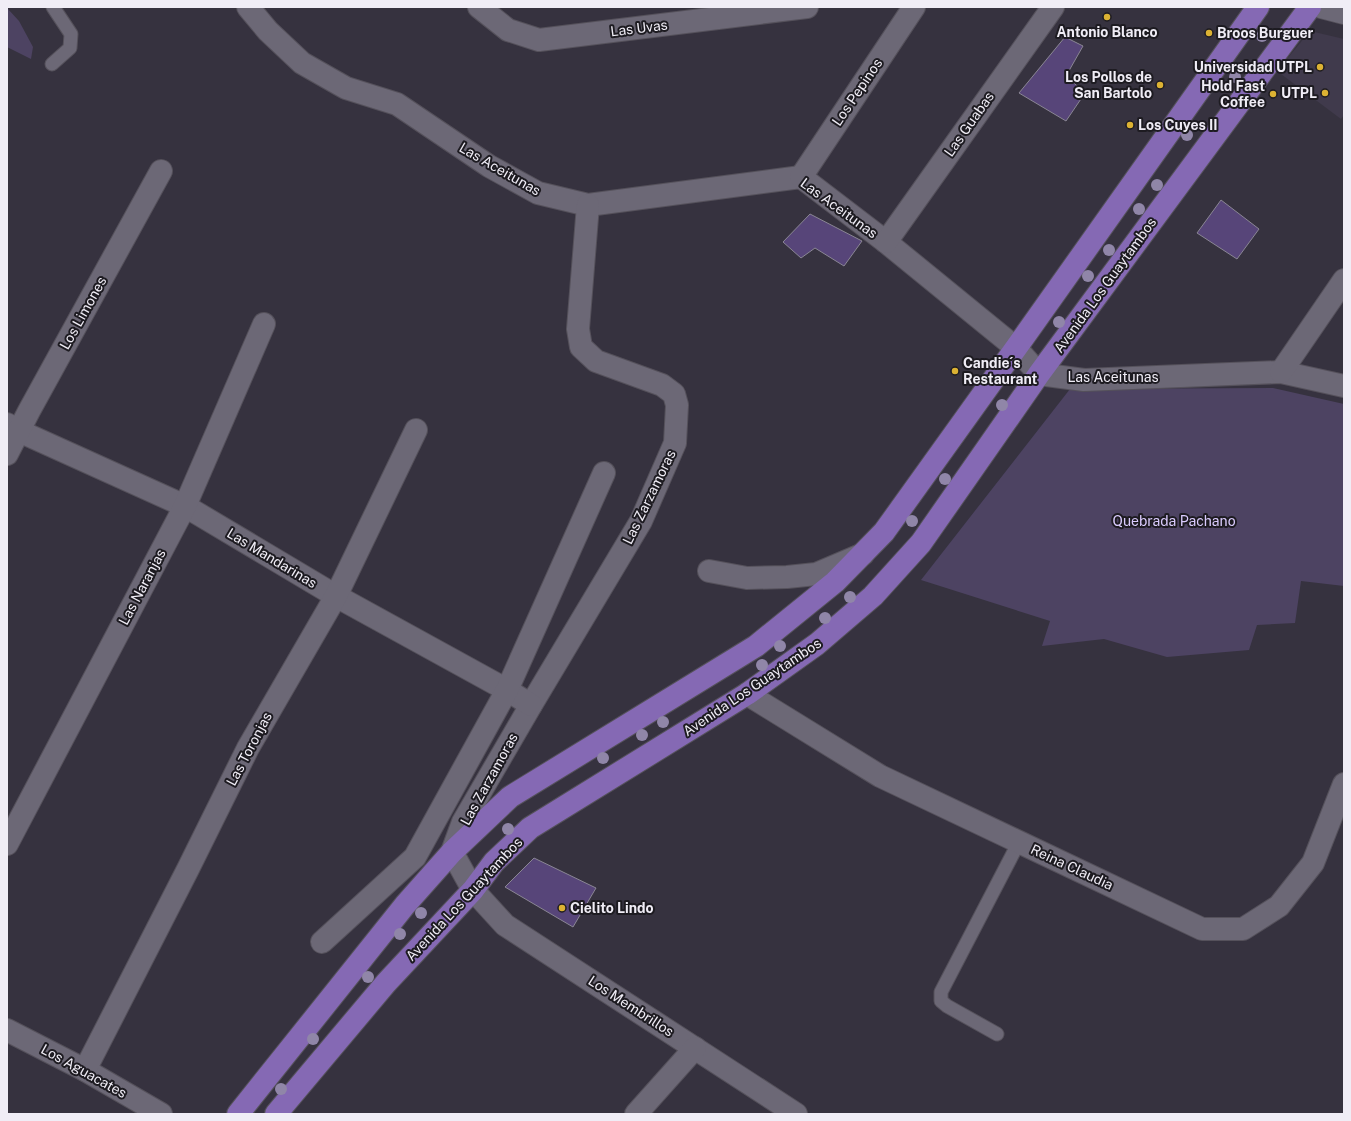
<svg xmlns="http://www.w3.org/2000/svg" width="1351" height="1121" viewBox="0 0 1351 1121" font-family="'Public Sans',sans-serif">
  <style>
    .built { fill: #403a4c }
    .green { fill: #4d4362 }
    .building { fill: #574579; stroke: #8a8694 }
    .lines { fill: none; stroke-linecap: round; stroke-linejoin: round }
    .lane-casing { stroke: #55515b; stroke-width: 15 }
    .street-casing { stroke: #55515b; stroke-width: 24 }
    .primary-casing { stroke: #55515b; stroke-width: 24 }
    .lane { stroke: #6c6876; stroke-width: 13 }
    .street { stroke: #6c6876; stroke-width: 22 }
    .primary { stroke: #8569b4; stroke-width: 22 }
    .tree { fill: #9086a8 }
    .poi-dot { fill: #dcb233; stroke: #1d1b21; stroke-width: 1.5 }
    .labels { text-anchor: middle; stroke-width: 4; stroke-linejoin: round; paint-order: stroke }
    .street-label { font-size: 14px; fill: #f0edf6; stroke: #1d1b21 }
    .poi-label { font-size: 14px; font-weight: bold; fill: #f0edf6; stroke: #1d1b21; text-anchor: start }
    .park-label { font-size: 14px; fill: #dacbfd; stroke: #1d1b21 }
  </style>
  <rect width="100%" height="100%" fill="#36323f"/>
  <!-- built -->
  <polygon class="built" points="1310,31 1344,39 1344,115 1341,119 1277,71"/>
  <!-- green -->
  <g class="green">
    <polygon points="7,8 19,21 33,47 31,59 7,47"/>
    <polygon points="1273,388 1344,404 1344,586 1301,581 1295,623 1257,625 1249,650 1167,657 1104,639 1042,646 1050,621 921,580 1070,389"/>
  </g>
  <!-- building -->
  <g class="building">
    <polygon points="1065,37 1083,46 1066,76 1085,93 1066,121 1019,93"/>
    <polygon points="1221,200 1259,229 1237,259 1197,233"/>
    <polygon points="810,214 862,241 844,266 815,248 801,258 783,242"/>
    <polygon points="534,858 596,888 573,927 505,887"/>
  </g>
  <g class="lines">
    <defs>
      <g id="lane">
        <polyline points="52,64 70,48 71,34 53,7"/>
        <polyline points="997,1034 947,1006 941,1001 941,992 1019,842"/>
      </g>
      <g id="street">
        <polyline points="248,7 268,31 302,63 346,88 397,104 489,166 538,193 588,205 801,177 886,242 1016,348 1039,374 1084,380 1281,372 1344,386"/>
        <polyline points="479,7 508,30 539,40 807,7"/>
        <polyline points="1321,7 1344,13"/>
        <polyline points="801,177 914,7"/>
        <polyline points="588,205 578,329 581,347 596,361 662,385 674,394 677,405 675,443 641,521 531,705 463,822 452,852 473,890 505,925 796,1114"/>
        <polyline points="886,242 1053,7"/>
        <polyline points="1281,372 1344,280"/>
        <polyline points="7,424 19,431 185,506 336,596 507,690 531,705"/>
        <polyline points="7,454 29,411 161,171"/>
        <polyline points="709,571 747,578 787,577 816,574 863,554"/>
        <polyline points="747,694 880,776 1202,929 1243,929 1279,906 1313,863 1344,784"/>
        <polyline points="7,844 185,506 264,324"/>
        <polyline points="322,942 415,857 507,690 604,473"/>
        <polyline points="7,1030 85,1070 161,1114"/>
        <polyline points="85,1070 188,869 248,748 336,596 416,430"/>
        <polyline points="636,1114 695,1048"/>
      </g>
      <g id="primary">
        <polyline points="238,1114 405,905 452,852 510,797 756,646 835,582 884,532 1016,348 1258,7"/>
        <polyline points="276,1114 386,983 473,890 494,862 530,828 747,694 817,644 873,596 921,543 1039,374 1310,7"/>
      </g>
    </defs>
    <!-- lane casing -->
    <use href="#lane" class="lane-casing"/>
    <!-- street casing -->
    <use href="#street" class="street-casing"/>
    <!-- primary casing -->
    <use href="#primary" class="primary-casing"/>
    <!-- lane -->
    <use href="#lane" class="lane"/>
    <!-- street -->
    <use href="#street" class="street"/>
    <!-- primary -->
    <use href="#primary" class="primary"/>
  </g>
  <!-- trees -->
  <g class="tree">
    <circle cx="1262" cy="36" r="6"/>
    <circle cx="1235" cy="77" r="6"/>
    <circle cx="1187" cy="135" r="6"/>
    <circle cx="1157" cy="185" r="6"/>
    <circle cx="1139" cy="209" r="6"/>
    <circle cx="1109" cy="250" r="6"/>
    <circle cx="1088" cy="276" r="6"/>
    <circle cx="1059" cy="322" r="6"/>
    <circle cx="1002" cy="405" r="6"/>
    <circle cx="945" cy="479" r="6"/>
    <circle cx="912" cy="521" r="6"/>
    <circle cx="850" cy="597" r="6"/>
    <circle cx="825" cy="618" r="6"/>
    <circle cx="780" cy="646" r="6"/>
    <circle cx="762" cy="665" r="6"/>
    <circle cx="663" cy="722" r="6"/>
    <circle cx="642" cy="735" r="6"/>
    <circle cx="603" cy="758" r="6"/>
    <circle cx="508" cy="829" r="6"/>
    <circle cx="421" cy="913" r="6"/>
    <circle cx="400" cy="934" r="6"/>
    <circle cx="368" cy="977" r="6"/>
    <circle cx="313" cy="1039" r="6"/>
    <circle cx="281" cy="1089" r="6"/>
  </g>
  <!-- markers -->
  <g class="poi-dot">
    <circle cx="1107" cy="17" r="4"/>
    <circle cx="1209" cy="33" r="4"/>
    <circle cx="1320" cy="67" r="4"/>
    <circle cx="1160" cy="85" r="4"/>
    <circle cx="1325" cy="93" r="4"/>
    <circle cx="1273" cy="94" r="4"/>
    <circle cx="1130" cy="125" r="4"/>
    <circle cx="955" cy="371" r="4"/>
    <circle cx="562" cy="908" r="4"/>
  </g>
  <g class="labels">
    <!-- street labels -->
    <g class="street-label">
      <text transform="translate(639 28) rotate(-7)" y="5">Las Uvas</text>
      <text transform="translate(857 92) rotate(-56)" y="5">Los Pepinos</text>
      <text transform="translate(969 124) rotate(-55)" y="5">Las Guabas</text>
      <text transform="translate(500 169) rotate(30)" y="5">Las Aceitunas</text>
      <text transform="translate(839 208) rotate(36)" y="5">Las Aceitunas</text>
      <text transform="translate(1105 285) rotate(-54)" y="5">Avenida Los Guaytambos</text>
      <text transform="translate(83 313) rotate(-61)" y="5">Los Limones</text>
      <text x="1113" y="382">Las Aceitunas</text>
      <text transform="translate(649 497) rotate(-64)" y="5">Las Zarzamoras</text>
      <text transform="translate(272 558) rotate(31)" y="5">Las Mandarinas</text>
      <text transform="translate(142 587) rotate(-62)" y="5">Las Naranjas</text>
      <text transform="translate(752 687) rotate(-34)" y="5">Avenida Los Guaytambos</text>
      <text transform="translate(249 749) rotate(-62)" y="5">Las Toronjas</text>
      <text transform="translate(489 779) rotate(-61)" y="5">Las Zarzamoras</text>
      <text transform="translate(1072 867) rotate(25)" y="5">Reina Claudia</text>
      <text transform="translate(464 899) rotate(-47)" y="5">Avenida Los Guaytambos</text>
      <text transform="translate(631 1006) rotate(33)" y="5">Los Membrillos</text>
      <text transform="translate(84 1071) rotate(29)" y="5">Los Aguacates</text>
    </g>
    <!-- poi labels -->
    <g class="poi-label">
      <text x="1107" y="37" text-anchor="middle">Antonio Blanco</text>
      <text x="1217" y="38">Broos Burguer</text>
      <text x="1312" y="72" text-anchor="end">Universidad UTPL</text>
      <text x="1152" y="82" text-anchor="end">Los Pollos de<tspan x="1152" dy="16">San Bartolo</tspan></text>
      <text x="1265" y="91" text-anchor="end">Hold Fast<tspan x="1265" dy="16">Coffee</tspan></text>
      <text x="1317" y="98" text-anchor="end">UTPL</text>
      <text x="1138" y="130">Los Cuyes II</text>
      <text x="963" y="368">Candie´s<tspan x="963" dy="16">Restaurant</tspan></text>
      <text x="570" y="913">Cielito Lindo</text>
    </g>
    <!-- park labels -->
    <g class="park-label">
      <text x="1174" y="526">Quebrada Pachano</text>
    </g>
  </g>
  <!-- border -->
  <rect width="1351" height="1121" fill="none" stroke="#f0edf6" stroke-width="16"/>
</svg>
